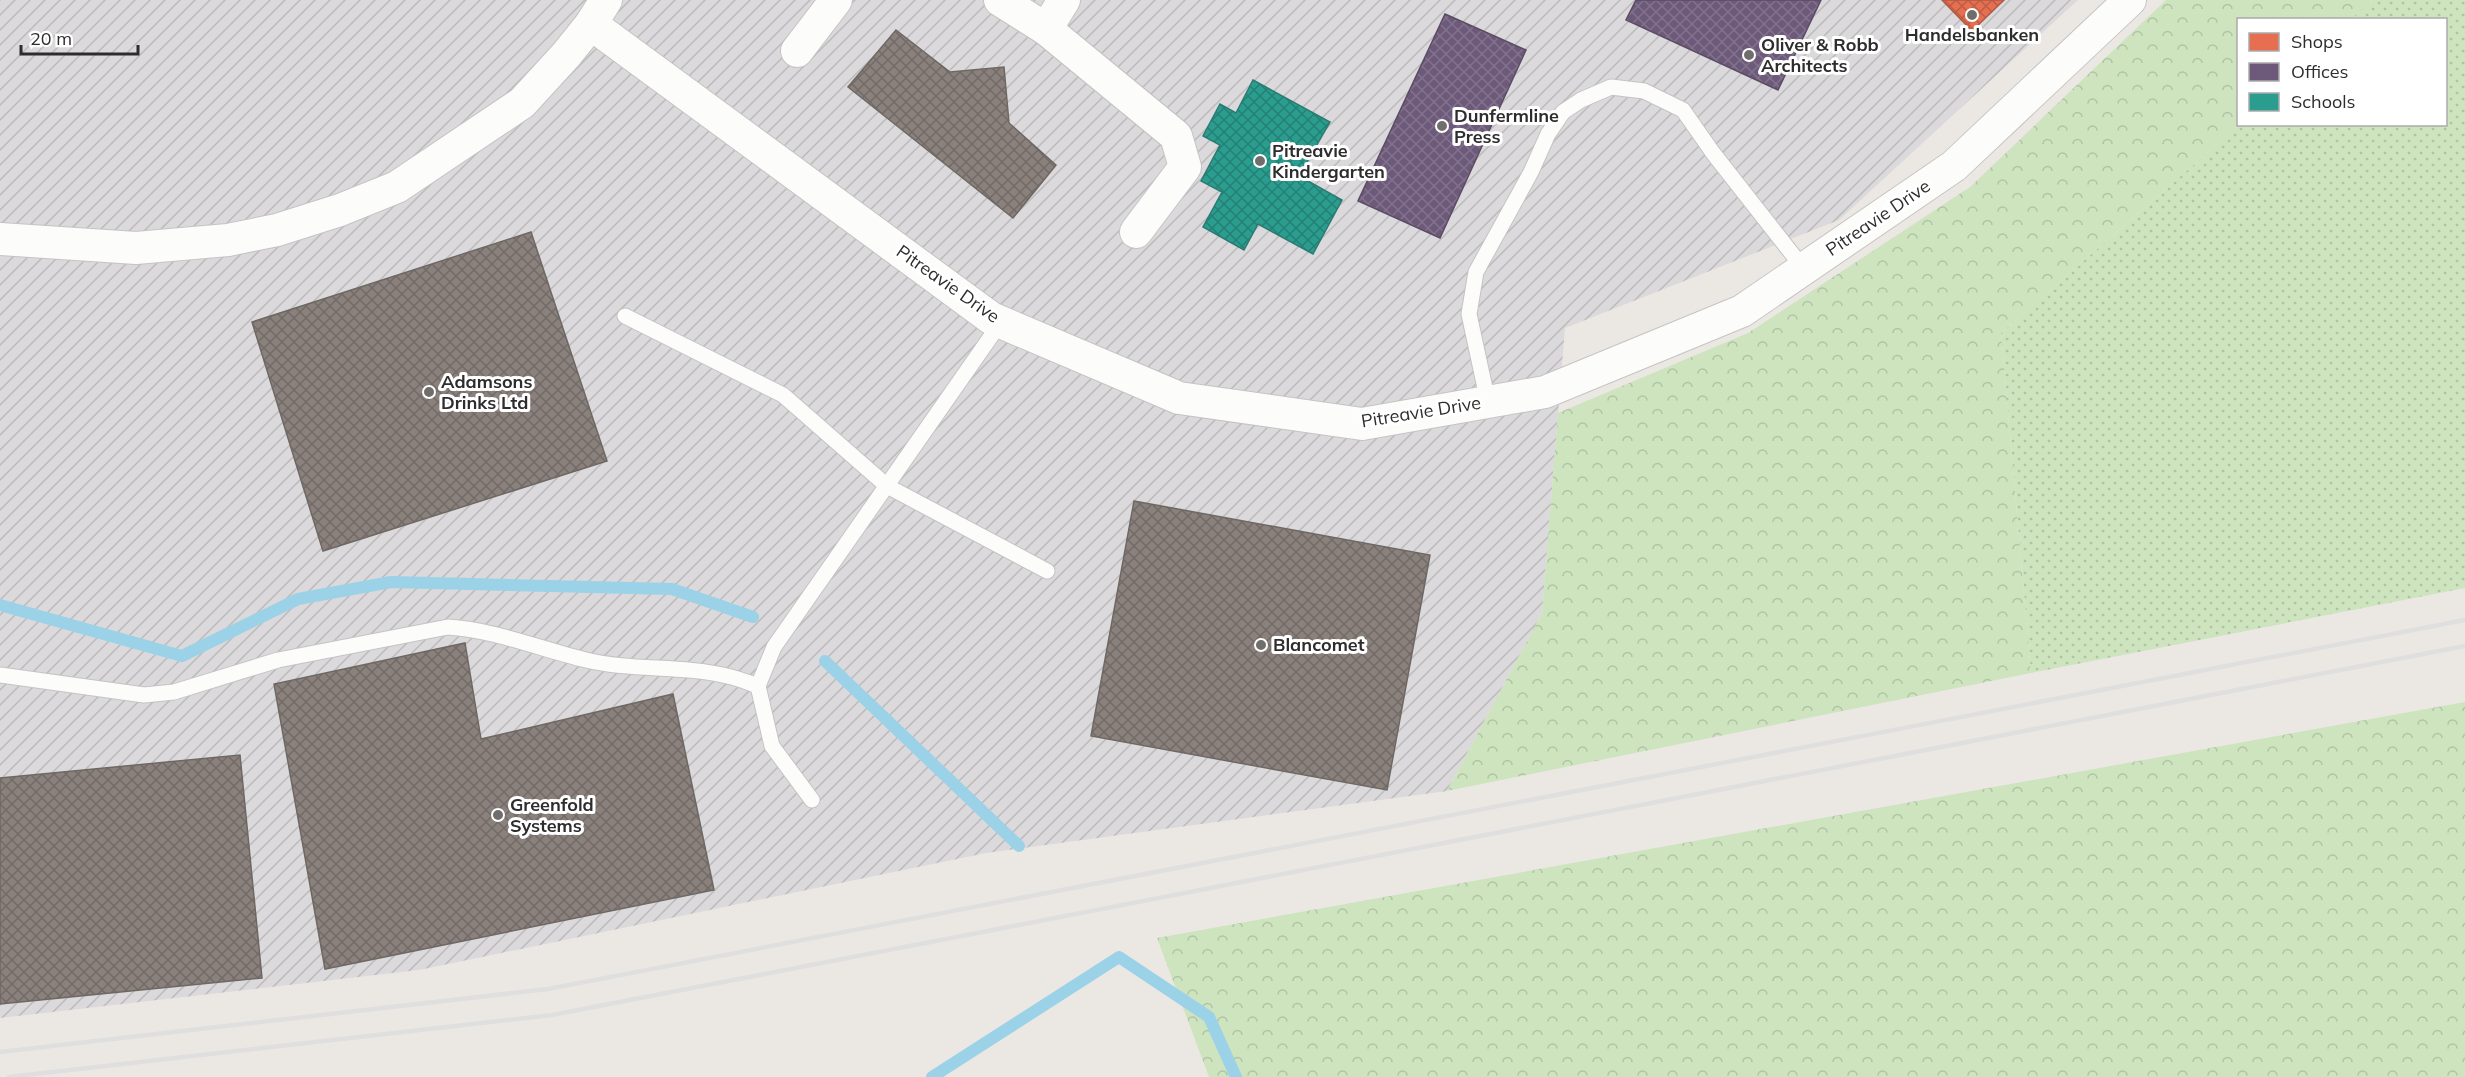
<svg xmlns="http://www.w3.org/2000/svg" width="2465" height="1077" viewBox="0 0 2465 1077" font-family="Mulish,sans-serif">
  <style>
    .industrial { fill: url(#industrial-furrows) }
    .grass { fill: url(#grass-dots) }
    .forest { fill: url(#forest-crowns) }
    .shops { fill: url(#shops-cross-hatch); stroke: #af5b46; stroke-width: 1.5 }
    .offices { fill: url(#offices-cross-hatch); stroke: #5a4c63; stroke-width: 1.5 }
    .schools { fill: url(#schools-cross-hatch); stroke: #2b7b72; stroke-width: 1.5 }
    .industry { fill: url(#industry-cross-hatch); stroke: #6e6864; stroke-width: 1.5 }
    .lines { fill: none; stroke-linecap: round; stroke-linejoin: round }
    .stream { stroke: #9cd2e8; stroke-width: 12 }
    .lane-casing { stroke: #c5c4c3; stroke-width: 17 }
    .street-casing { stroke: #c5c4c3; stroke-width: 34 }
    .lane { stroke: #fcfcfb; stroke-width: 15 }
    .street { stroke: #fcfcfb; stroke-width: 32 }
    .rail { stroke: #dfdfe0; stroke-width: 4.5 }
    .poi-dot { fill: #706e6d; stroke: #fff; stroke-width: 2 }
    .labels { text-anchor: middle; stroke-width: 6; stroke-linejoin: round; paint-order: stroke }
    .poi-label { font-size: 18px; font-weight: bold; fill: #2d2d2d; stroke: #fff; text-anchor: start }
    .street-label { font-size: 18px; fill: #2d2d2d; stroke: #fff }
  </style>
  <defs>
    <pattern id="industrial-furrows" width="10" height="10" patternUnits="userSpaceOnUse" patternTransform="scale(1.5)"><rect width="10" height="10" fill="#dbd9db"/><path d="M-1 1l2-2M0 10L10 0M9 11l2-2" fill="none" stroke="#bcbbbc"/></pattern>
    <pattern id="grass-dots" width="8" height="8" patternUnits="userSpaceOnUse" patternTransform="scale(1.5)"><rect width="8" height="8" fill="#cde4bf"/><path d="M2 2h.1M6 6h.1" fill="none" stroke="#b0c4a4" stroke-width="1.8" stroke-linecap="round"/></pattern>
    <pattern id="forest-crowns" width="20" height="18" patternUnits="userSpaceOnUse" patternTransform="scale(1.5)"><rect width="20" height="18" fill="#cde4bf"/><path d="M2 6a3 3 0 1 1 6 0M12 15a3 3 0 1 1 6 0" fill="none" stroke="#b0c4a4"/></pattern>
    <pattern id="shops-cross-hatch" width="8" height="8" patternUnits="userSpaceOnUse" patternTransform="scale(1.5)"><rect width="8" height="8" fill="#e76f51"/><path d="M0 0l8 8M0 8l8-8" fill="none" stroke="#bc5c44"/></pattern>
    <pattern id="offices-cross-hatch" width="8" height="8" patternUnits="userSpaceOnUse" patternTransform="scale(1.5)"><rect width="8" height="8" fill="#6d597a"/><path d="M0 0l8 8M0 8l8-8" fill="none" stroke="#82738c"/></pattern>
    <pattern id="schools-cross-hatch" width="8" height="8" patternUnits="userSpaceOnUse" patternTransform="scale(1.5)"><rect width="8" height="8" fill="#2a9d8f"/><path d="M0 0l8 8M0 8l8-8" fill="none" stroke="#248075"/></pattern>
    <pattern id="industry-cross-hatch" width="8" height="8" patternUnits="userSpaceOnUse" patternTransform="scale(1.5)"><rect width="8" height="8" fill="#8a817c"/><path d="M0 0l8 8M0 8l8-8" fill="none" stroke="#716a66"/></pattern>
  </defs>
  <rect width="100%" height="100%" fill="#ebe8e4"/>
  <!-- industrial -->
  <polygon class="industrial" points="0,0 2078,0 1839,220 1565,328 1542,613 1447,791 986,853 419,970 0,1018"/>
  <!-- grass -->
  <polygon class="grass" points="2372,0 2465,0 2465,588 2031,673 2001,333 2239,125 2446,124 2446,20 2351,19"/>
  <!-- forest -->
  <g class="forest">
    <polygon points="2166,0 2372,0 2351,19 2238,20 2239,125 2001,333 2031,673 1447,791 1542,613 1558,413 1748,333 1970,187"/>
    <polygon points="2465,702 2465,1077 1209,1077 1157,938"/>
  </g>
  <!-- shops -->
  <polygon class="shops" points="1942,0 2004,0 1972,31"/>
  <!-- offices -->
  <g class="offices">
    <polygon points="1636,0 1821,0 1778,90 1626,20"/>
    <polygon points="1445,14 1526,50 1440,238 1358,201"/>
  </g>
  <!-- schools -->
  <polygon class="schools" points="1253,80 1330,122 1299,176 1342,200 1313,254 1258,224 1244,250 1203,227 1222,192 1201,181 1220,145 1203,136 1220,104 1236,113"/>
  <!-- industry -->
  <g class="industry">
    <polygon points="896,30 950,72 1004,67 1009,123 1056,165 1013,218 848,87"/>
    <polygon points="531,232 607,461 323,551 252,322"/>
    <polygon points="1134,501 1430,555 1387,790 1091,736"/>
    <polygon points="465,643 481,739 673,694 714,890 325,969 274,684"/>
    <polygon points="240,755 262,978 0,1004 0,778"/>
  </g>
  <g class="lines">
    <!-- stream -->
    <g class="stream">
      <polyline points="0,605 182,656 298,599 391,582 672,589 753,617"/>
      <polyline points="825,661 1019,846"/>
      <polyline points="932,1077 1119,957 1209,1017 1236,1077"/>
    </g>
    <defs>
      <g id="lane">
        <polyline points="625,316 783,395 887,486 1047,571"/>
        <polyline points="1488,402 1469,314 1476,272 1531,172 1548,134 1563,112 1581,100 1611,87 1644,91 1683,110 1713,153 1804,269"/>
        <path d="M0 675 144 695 174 692 278 660 448 627C495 630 540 649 586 660 632 671 681 665 727 676 737 678 747 682 758 686"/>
        <polyline points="812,800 772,746 758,686 774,647 1001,322"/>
      </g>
      <g id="street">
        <polyline points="1000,0 1046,29 1176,136 1185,167 1136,232"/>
        <polyline points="591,24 991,318 1179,398 1362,424 1545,392 1742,311 1954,166 2130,0"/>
        <polyline points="1046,29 1064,0"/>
        <polyline points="797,51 836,0"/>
        <polyline points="0,239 136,248 228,240 277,230 340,210 397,187 522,103 566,55 591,24 606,0"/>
      </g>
    </defs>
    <!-- lane casing -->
    <use href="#lane" class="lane-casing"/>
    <!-- street casing -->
    <use href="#street" class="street-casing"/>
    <!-- lane -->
    <use href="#lane" class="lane"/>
    <!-- street -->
    <use href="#street" class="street"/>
    <!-- rail -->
    <g class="rail">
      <polyline points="0,1052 548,989 2465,620"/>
      <polyline points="9,1077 552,1015 2465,646"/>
    </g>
  </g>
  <!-- markers -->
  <g class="poi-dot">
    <circle cx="1972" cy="15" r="6"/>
    <circle cx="1749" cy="55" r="6"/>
    <circle cx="1442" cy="126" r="6"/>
    <circle cx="1260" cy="161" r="6"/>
    <circle cx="429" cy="392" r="6"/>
    <circle cx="1261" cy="645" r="6"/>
    <circle cx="498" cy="815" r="6"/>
  </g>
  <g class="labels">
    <!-- poi labels -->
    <g class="poi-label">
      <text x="1972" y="41" text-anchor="middle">Handelsbanken</text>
      <text x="1761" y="51">Oliver &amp; Robb<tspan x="1761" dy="21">Architects</tspan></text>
      <text x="1454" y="122">Dunfermline<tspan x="1454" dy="21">Press</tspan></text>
      <text x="1272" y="157">Pitreavie<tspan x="1272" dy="21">Kindergarten</tspan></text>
      <text x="441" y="388">Adamsons<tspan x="441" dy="21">Drinks Ltd</tspan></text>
      <text x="1273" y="651">Blancomet</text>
      <text x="510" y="811">Greenfold<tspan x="510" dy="21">Systems</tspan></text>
    </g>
    <!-- street labels -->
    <g class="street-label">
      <text transform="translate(1878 218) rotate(-34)" y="6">Pitreavie Drive</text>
      <text transform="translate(948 284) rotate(35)" y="6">Pitreavie Drive</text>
      <text transform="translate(1421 412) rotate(-9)" y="6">Pitreavie Drive</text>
    </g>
  </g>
  <!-- legend -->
  <rect x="2237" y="18" width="210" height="108" fill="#ffffff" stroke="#ababab" stroke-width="1.5"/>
  <rect x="2249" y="33" width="30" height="18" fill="#e76f51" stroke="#ababab" stroke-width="1.5"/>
  <text x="2291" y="48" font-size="18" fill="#2d2d2d">Shops</text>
  <rect x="2249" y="63" width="30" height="18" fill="#6d597a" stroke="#ababab" stroke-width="1.5"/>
  <text x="2291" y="78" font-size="18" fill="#2d2d2d">Offices</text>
  <rect x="2249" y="93" width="30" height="18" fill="#2a9d8f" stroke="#ababab" stroke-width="1.5"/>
  <text x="2291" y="108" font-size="18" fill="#2d2d2d">Schools</text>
  <!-- scale -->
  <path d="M21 45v9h117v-9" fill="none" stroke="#2d2d2d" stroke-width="3"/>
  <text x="30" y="45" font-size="18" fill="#2d2d2d" stroke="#ffffff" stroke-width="4.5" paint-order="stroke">20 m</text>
</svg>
